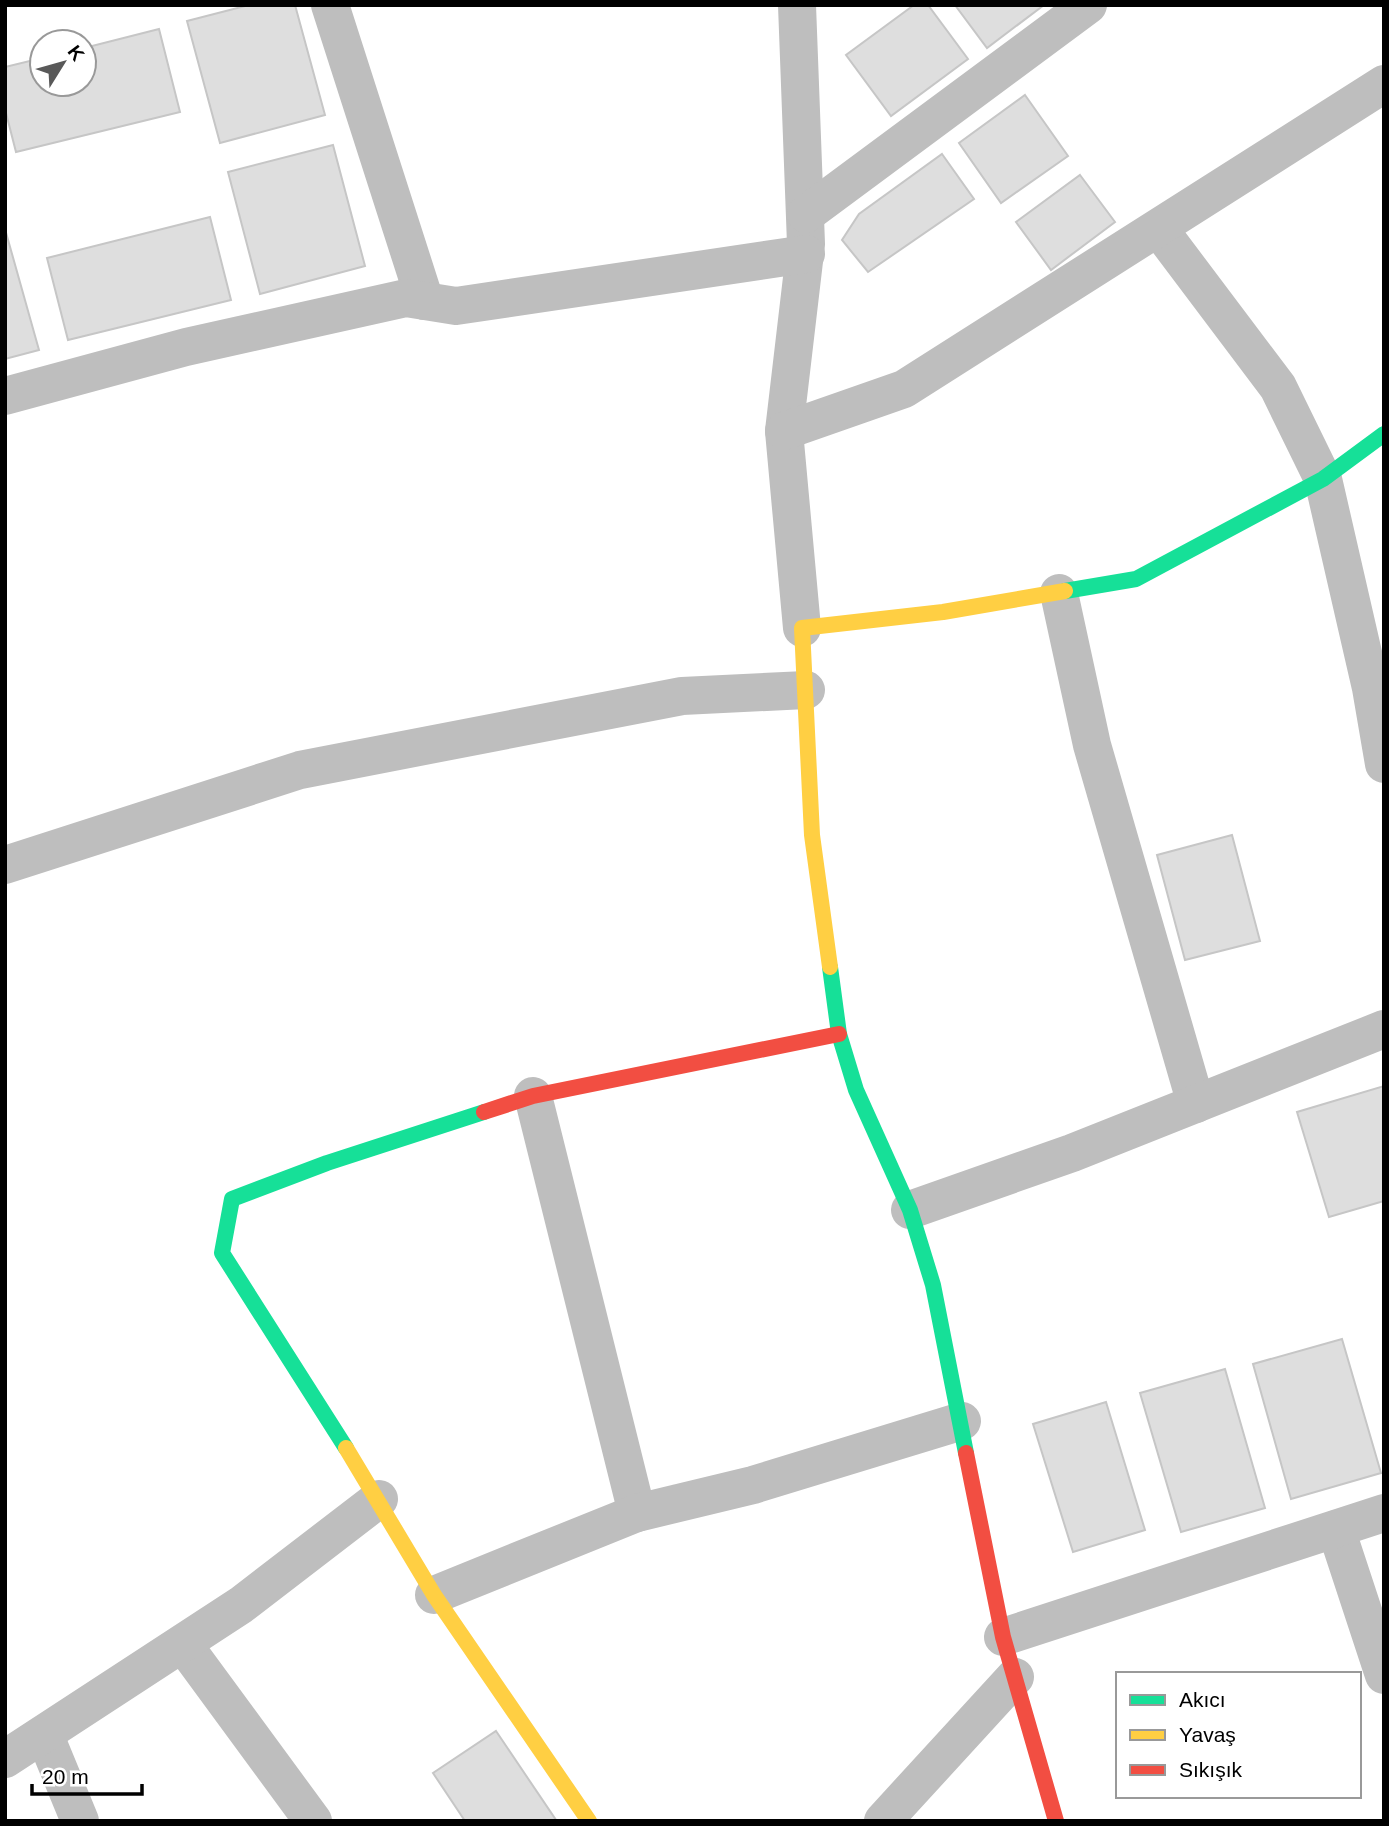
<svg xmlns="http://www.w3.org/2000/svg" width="1389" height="1826" viewBox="0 0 1389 1826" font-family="Arial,sans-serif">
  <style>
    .building { fill: #dedede; stroke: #c6c6c6; stroke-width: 2 }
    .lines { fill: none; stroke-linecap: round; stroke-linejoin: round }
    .street { stroke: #bebebe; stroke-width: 38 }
    .fast { stroke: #16e098; stroke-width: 16 }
    .slow { stroke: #ffcf43; stroke-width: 16 }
    .jam { stroke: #f24e42; stroke-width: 16 }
  </style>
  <rect width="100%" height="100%" fill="#fff"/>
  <!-- building -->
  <g class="building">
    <polygon points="249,5 295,5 325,115 220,143 187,21"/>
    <polygon points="914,5 928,5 968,59 891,116 846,55"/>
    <polygon points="955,5 1044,5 987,48"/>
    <polygon points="159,29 180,112 16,152 5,109 5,67 42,58 42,84 84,84 84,48"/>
    <polygon points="1025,95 1068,156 1001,203 959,143"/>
    <polygon points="333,145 365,266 260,294 228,172"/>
    <polygon points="942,154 974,199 868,272 842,240 859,214"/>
    <polygon points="1080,175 1115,222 1051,270 1016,222"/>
    <polygon points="210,217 231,300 68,340 47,258"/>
    <polygon points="5,229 39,350 5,359"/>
    <polygon points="1232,835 1260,941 1185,960 1157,855"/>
    <polygon points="1384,1086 1384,1201 1329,1217 1297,1112"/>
    <polygon points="1342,1339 1381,1473 1291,1499 1253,1364"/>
    <polygon points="1225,1369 1265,1508 1181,1532 1140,1393"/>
    <polygon points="1106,1402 1145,1530 1073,1552 1033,1424"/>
    <polygon points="496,1731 556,1820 555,1821 465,1821 433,1773"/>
  </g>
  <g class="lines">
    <!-- street -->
    <g class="street">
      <polyline points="330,5 425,301"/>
      <polyline points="797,5 806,244 784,431 802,628"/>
      <polyline points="806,214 1088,5"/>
      <polyline points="1159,229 1278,387 1323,479 1371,688 1384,764"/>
      <polyline points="5,396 186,347 406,298 456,306 806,254"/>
      <polyline points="784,431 904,389 1384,84"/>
      <polyline points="1059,593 1092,745 1196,1104"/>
      <polyline points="5,865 300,770 682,696 806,690"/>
      <polyline points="533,1096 637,1513"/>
      <polyline points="910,1210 1072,1153 1384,1029"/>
      <polyline points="1336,1529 1384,1675"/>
      <polyline points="434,1595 637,1513 753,1485 962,1421"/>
      <polyline points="1003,1637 1384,1513"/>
      <polyline points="183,1644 313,1821"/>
      <polyline points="45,1736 80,1821"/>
      <polyline points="5,1759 241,1605 379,1499"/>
      <polyline points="883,1821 1015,1677"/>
    </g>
    <!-- fast -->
    <g class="fast">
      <polyline points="1065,591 1136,579 1323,479 1384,434"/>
      <polyline points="830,967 839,1034 856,1090 910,1210 933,1285 966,1453"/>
      <polyline points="346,1448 222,1253 232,1199 327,1163 484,1112"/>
    </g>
    <!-- slow -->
    <g class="slow">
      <polyline points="830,967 812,835 802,628 943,612 1065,591"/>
      <polyline points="346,1448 434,1595 589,1821"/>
    </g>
    <!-- jam -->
    <g class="jam">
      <polyline points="484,1112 533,1096 839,1034"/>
      <polyline points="966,1453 1003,1637 1056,1821"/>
    </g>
  </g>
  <!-- border -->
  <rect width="1389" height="1826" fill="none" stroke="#000000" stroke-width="14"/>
  <!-- legend -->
  <rect x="1116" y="1672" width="245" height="126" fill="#ffffff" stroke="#999999" stroke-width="2"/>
  <rect x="1130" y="1695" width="35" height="10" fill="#16e098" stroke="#999999" stroke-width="2"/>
  <text x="1179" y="1707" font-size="21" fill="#000000">Akıcı</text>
  <rect x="1130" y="1730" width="35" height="10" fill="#ffcf43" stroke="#999999" stroke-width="2"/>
  <text x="1179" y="1742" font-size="21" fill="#000000">Yavaş</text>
  <rect x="1130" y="1765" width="35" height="10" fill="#f24e42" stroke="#999999" stroke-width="2"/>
  <text x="1179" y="1777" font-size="21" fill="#000000">Sıkışık</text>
  <!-- north arrow -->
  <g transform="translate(63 63) rotate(53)"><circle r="33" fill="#ffffff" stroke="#999999" stroke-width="2"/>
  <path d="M0-5L12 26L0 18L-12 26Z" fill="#595959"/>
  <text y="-10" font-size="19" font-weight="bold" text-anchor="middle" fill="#000000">K</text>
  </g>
  <!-- scale -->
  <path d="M32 1784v10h110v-10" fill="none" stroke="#000000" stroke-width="3.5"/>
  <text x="42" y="1784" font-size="21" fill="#000000" stroke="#ffffff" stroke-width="5" paint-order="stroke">20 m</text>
</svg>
